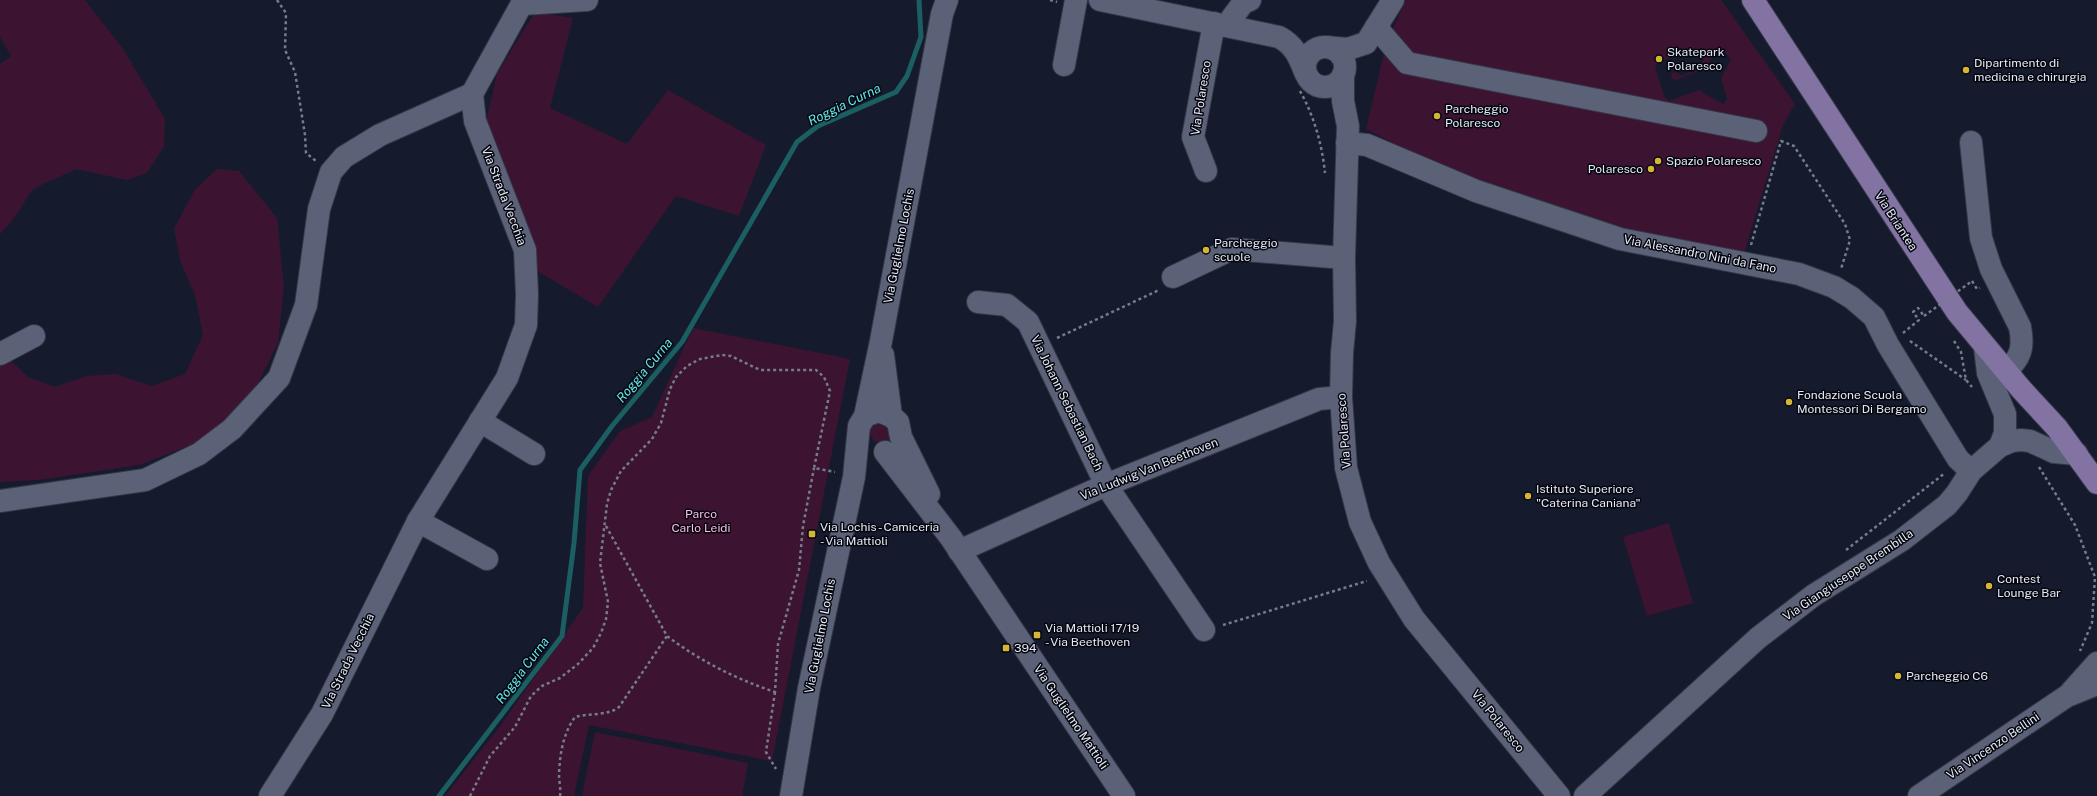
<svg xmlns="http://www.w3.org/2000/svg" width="2097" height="796" viewBox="0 0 2097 796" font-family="'Public Sans',sans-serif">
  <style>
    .green { fill: #3c1431; fill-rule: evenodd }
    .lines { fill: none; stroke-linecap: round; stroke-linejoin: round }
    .stream { stroke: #1b5f63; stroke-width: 5 }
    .minor-casing { stroke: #343746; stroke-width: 24 }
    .major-casing { stroke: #343746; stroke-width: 24 }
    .path { stroke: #767c8b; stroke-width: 2.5; stroke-dasharray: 3 3; stroke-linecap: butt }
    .minor { stroke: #5b6278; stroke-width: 22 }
    .major { stroke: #8273a3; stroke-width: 22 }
    .path-bridge { stroke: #767c8b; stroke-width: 2.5; stroke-dasharray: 3 3; stroke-linecap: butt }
    .poi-dot { fill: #d3b635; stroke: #05060e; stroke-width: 1.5 }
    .labels { text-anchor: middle; stroke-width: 3; stroke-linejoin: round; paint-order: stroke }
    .poi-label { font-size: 12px; fill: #e4e9f6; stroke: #05060e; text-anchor: start }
    .street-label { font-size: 12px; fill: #e4e9f6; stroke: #05060e }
    .park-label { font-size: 12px; fill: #febee8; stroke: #05060e }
    .water-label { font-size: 13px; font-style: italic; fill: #64e4eb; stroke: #05060e }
  </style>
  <rect width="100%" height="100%" fill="#151b2d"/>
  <!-- green -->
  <g class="green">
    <polygon points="0,0 85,0 123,49 165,119 164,146 147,173 127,180 76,169 33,189 12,221 0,234 0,64 11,56 0,37"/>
    <path d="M1406 0H1721L1795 104 1783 125 1743 257 1630 232 1476 186 1366 129 1387 41ZM1691 50C1701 50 1706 59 1701 67L1681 76 1675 72 1672 73 1671 78 1676 80 1705 68 1717 51 1725 52 1731 60 1721 78 1727 99 1724 104 1717 101 1699 90 1669 101 1664 96 1655 66 1661 61Z"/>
    <polygon points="535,12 573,18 550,108 627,144 668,90 766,145 739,216 676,196 598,307 539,272 486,122 497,74"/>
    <polygon points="217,169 239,171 277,218 284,286 278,343 250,400 197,443 139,465 39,480 0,482 0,350 28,377 55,387 86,376 116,374 151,386 185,374 203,335 195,295 181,263 174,228 195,190"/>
    <polygon points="693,328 850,359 772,761 589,725 574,796 445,796 498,729 583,608 588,476 620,431 652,417"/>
    <path d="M888 421 892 438 882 444C871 442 867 432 873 423Z"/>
    <polygon points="1669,523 1693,603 1647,616 1623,537"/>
    <polygon points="595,732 748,763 742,796 582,796"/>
  </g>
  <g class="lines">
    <!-- stream -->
    <polyline class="stream" points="439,796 562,636 574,543 580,470 612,426 682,342 797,142 818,126 896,92 907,76 921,37 919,0"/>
    <defs>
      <g id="minor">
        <path d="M1100 0 1279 37C1294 45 1299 56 1305 72"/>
        <polyline points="523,4 587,0"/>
        <polyline points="1226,26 1243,3 1250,0"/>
        <polyline points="1376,27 1407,63 1756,131"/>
        <polyline points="1368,40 1393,0"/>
        <polyline points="1325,47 1348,49 1366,43"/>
        <circle cx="1325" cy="67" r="20"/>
        <polyline points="1064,65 1076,0"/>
        <polyline points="1343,75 1343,101 1348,126 1344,258 1345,321 1342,353 1341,397 1346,468 1360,522 1379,563 1414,619 1559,796"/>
        <path d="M1971 142 1981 238 1991 269 2020 327C2024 348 2021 358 2005 372"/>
        <polyline points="1347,143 1367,145 1476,191 1620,239 1799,274 1834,287 1852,298 1874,317 1888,345 1958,459 1971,471"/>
        <polyline points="1206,171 1193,137 1214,23"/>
        <polyline points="1173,277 1232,249 1344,258"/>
        <polyline points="978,302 1007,305 1028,322 1106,485 1204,630"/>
        <polyline points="1985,348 1988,373 2005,414 2005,433 2000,446"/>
        <polyline points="0,354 34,336"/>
        <polyline points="883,355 891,416"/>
        <polyline points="865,416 879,411 891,416 898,422 901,437 929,494"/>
        <polyline points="480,421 534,454"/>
        <polyline points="885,452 951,538 1124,796"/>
        <polyline points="0,501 145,480 199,454 232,429 279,378 306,305 319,209 331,172 344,157 380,135 472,94"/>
        <polyline points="418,521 487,559"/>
        <polyline points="959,551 1106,485 1319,399 1341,397"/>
        <polyline points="2071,692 2097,663"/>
        <polyline points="270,796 322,714 418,521 507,378 526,325 527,294 525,250 475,121 472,94 524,0"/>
        <polyline points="791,796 809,688 854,477 859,426 865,416 881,341 942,14 947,0"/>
        <polyline points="1585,796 1758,638 1814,595 1902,540 1947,505 1957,493 1971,471 2000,446 2012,441 2021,440 2030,441 2054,452 2077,454"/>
        <polyline points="1919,796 2067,696 2097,684"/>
      </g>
      <polyline id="major" points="1753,0 1957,312 2021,389 2057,428 2097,483"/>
    </defs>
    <!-- minor casing -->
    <use href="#minor" class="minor-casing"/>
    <!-- major casing -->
    <use href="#major" class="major-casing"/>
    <!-- path -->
    <g class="path">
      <polyline points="277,0 286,13 285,50 295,72 305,135 306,153 316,161"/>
      <polyline points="1050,0 1057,2"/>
      <path d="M1300 91C1314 116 1322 144 1325 173"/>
      <polyline points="1751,245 1781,141 1794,146 1845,224 1850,240 1841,269"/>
      <polyline points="1972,281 1977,289 1980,288"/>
      <polyline points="1903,333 1919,320 1913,312 1918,308 1924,316"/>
      <polyline points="1057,338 1159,290"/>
      <polyline points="1910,341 1966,380"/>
      <polyline points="1954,341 1961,352 1966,380 1972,387"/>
      <polyline points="2039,467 2075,525 2095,577 2092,623 2080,651"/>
      <path d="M606 526 667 636C700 661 736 679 775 692L778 644 799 570 803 526 814 468"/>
      <polyline points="1846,550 1945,473"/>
      <polyline points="1223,625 1367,581"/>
      <polyline points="775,692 766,752 776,769"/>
      <polyline points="470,796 490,756 515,727 531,696 542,686 560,678 578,664 593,648 601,633 606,619 608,602 600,563 607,504 611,490 621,471 652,439 661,423 670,389 676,377 687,366 700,359 722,355 731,356 760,370 816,370 824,377 830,391 814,468 835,472"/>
      <path d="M560 796C561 789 559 781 559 774 560 753 563 734 575 717 589 713 608 716 619 707L667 636"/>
    </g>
    <!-- minor -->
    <use href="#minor" class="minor"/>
    <!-- major -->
    <use href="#major" class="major"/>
    <!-- path-bridge -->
    <polyline class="path-bridge" points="1924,316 1972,281"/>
  </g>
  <!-- markers -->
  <g class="poi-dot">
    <circle cx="1659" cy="59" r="4"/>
    <circle cx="1966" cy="70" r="4"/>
    <circle cx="1437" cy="116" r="4"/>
    <circle cx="1658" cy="161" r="4"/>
    <circle cx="1651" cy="169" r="4"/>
    <circle cx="1206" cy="250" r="4"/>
    <circle cx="1789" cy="402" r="4"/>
    <circle cx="1528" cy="496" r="4"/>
    <rect x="808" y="530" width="8" height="8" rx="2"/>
    <circle cx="1989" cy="586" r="4"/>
    <rect x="1033" y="631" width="8" height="8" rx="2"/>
    <rect x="1002" y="644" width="8" height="8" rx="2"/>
    <circle cx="1898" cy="676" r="4"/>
  </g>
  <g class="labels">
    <!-- poi labels -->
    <g class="poi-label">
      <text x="1667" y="56">Skatepark<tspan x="1667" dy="14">Polaresco</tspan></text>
      <text x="1974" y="67">Dipartimento di<tspan x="1974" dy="14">medicina e chirurgia</tspan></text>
      <text x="1445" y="113">Parcheggio<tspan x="1445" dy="14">Polaresco</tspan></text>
      <text x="1666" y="165">Spazio Polaresco</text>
      <text x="1643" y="173" text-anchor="end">Polaresco</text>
      <text x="1214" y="247">Parcheggio<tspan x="1214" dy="14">scuole</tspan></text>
      <text x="1797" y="399">Fondazione Scuola<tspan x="1797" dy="14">Montessori Di Bergamo</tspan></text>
      <text x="1536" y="493">Istituto Superiore<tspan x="1536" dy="14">"Caterina Caniana"</tspan></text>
      <text x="820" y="531">Via Lochis - Camiceria<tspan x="820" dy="14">- Via Mattioli</tspan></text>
      <text x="1997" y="583">Contest<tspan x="1997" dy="14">Lounge Bar</tspan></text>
      <text x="1045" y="632">Via Mattioli 17/19<tspan x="1045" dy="14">- Via Beethoven</tspan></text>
      <text x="1014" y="652">394</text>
      <text x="1906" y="680">Parcheggio C6</text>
    </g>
    <!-- street labels -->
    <g class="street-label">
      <text transform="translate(1201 98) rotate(-81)" y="4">Via Polaresco</text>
      <text transform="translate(504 196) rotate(69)" y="4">Via Strada Vecchia</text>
      <text transform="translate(1896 221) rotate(57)" y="4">Via Briantea</text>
      <text transform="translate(899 246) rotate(-79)" y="4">Via Guglielmo Lochis</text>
      <text transform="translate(1700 254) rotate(11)" y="4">Via Alessandro Nini da Fano</text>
      <text transform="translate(1067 403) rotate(64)" y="4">Via Johann Sebastian Bach</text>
      <text transform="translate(1344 431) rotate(-94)" y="4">Via Polaresco</text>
      <text transform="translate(1149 469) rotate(-22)" y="4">Via Ludwig Van Beethoven</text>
      <text transform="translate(1848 575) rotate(-34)" y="4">Via Giangiuseppe Brembilla</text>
      <text transform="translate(820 636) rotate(-79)" y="4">Via Guglielmo Lochis</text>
      <text transform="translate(348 661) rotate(-64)" y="4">Via Strada Vecchia</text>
      <text transform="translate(1071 717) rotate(56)" y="4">Via Guglielmo Mattioli</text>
      <text transform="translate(1498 721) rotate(51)" y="4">Via Polaresco</text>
      <text transform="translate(1993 746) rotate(-34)" y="4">Via Vincenzo Bellini</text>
    </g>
    <!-- park labels -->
    <g class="park-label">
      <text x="701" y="518">Parco<tspan x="701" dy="14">Carlo Leidi</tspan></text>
    </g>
    <!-- water labels -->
    <g class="water-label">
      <text transform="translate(844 104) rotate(-26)" y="5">Roggia Curna</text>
      <text transform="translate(644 370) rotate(-50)" y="5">Roggia Curna</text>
      <text transform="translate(522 670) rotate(-53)" y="5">Roggia Curna</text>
    </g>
  </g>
</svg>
